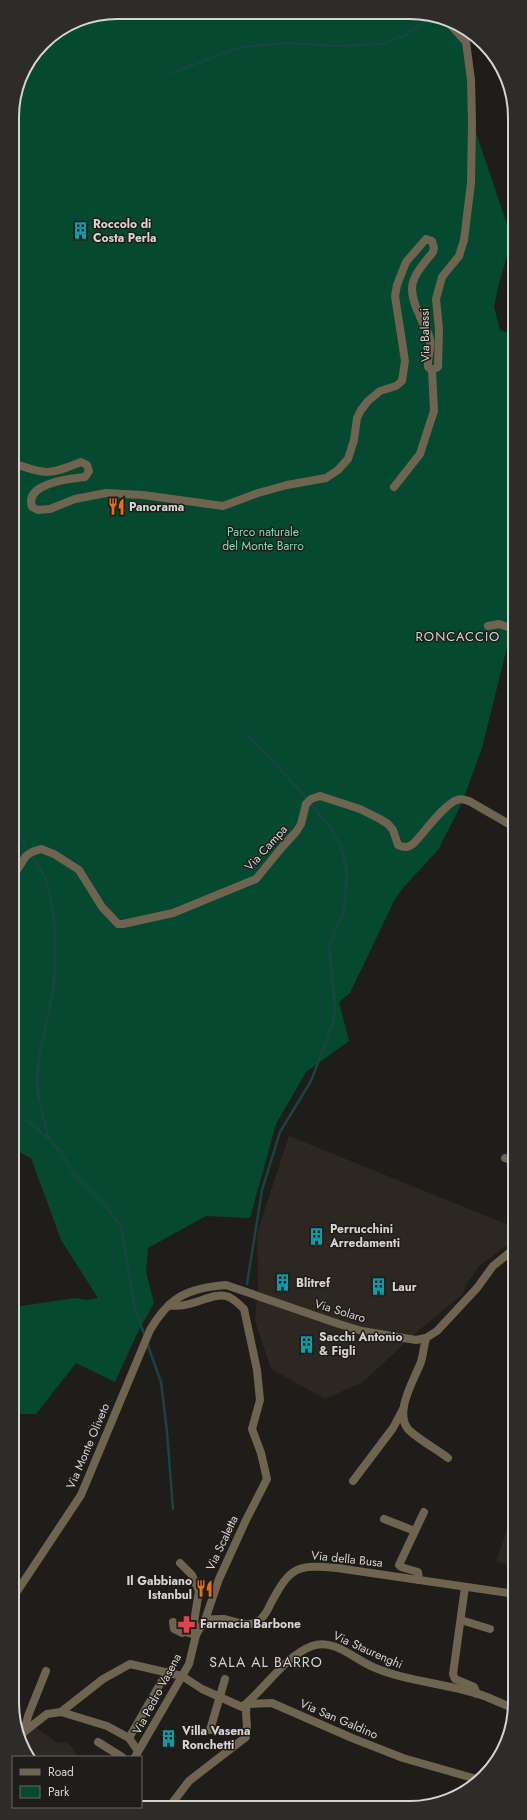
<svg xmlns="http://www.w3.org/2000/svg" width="527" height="1820" viewBox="0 0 527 1820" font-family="Jost,sans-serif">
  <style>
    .built { fill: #2c2720 }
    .green { fill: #054931 }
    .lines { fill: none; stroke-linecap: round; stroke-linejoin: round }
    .stream { stroke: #194345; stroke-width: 2.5 }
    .minor { stroke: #6f644f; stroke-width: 8 }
    .labels { text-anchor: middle; stroke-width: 3; stroke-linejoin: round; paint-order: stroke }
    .poi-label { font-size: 12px; font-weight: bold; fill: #d6d4d2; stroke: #1f1d1a; text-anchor: start }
    .street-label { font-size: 12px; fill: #d6d4d2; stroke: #1f1d1a }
    .park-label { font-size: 12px; fill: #7ed9af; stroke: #1f1d1a }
    .neighbourhood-label { font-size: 13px; letter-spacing: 1px; fill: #d6d4d2; stroke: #1f1d1a }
    .quarter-label { font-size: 14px; letter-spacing: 1px; fill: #d6d4d2; stroke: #1f1d1a }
    .rim { fill: none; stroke: #d6d4d2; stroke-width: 2 }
  </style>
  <rect width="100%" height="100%" fill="#1f1d1a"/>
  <!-- built -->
  <g class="built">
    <polygon points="289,1136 514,1227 514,1240 479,1266 465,1286 463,1294 418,1331 363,1382 325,1399 271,1369 255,1321 258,1286 257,1233"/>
    <polygon points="515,1507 515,1566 496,1562"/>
    <polygon points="35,1727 58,1743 66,1741 74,1750 78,1757 32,1757 22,1738"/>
  </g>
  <!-- green -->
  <polygon class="green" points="117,12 431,14 465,32 472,121 512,239 499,283 494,307 500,330 513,335 514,553 507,626 509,639 482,748 462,803 438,850 402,889 395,899 350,993 339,1002 349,1041 306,1072 276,1124 250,1218 206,1216 148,1248 146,1272 154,1303 137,1334 115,1382 76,1363 36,1414 14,1414 14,1306 21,1306 75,1298 88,1300 98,1298 61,1240 31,1158 17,1151 13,1156 12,110 20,76 43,43 77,20"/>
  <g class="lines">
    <!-- stream -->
    <g class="stream">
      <polyline points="173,73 234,49 253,46 287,43 336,46 381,44 406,35 433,15"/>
      <polyline points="13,824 28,851"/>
      <path d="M31 855C35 862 42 870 45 878 58 916 58 966 50 1005 44 1037 33 1068 39 1100"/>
      <polyline points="40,1105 49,1139"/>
      <polyline points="13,1112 24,1118"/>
      <polyline points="28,1121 49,1139 63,1155 71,1171 106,1206 121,1226 135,1309 145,1336"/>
      <polyline points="247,1284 262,1190 280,1132 311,1081 333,1023 335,1009 329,946 344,910 347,870 340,844 330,827 302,793 248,735"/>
      <polyline points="147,1343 161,1382 167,1432 173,1509"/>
    </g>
    <!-- minor -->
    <g class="minor">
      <path d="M13 463C46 475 49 475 81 462L87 465 89 471 85 477C69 479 24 483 32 507L38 510 50 509 75 499 106 493 143 495 223 506 258 493 287 485 326 478 338 470 348 459 354 440 357 418 361 410 368 401 380 391 396 386 402 381 405 361 395 296 397 285 406 262 426 239 432 241 434 248 433 252C411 279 405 285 421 319 423 324 428 330 429 336 433 346 427 356 428 367L432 370 438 367 439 329 436 299 442 277 459 256 464 240 471 183 472 121 471 80 466 42 450 24"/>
      <polyline points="394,487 420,454 429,426 434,411 432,370"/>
      <polyline points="488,626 499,624 514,629"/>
      <path d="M13 876 26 856 32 852 41 849 54 854 79 870 102 907 118 924H123L173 913 256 879 283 846 296 832 301 824 306 804 311 799 320 796 360 809 380 819 388 824 393 830 398 845C405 848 408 848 414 843 424 833 444 804 457 800 461 798 465 800 469 801L514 827"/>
      <polyline points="505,1158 514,1161"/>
      <path d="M426 1338C424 1346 423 1355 421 1362 414 1380 394 1412 408 1429 416 1438 438 1450 448 1458"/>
      <polyline points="353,1481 393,1428 403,1409"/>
      <polyline points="384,1519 415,1531"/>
      <polyline points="419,1580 418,1572 401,1567 399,1565 424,1512"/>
      <polyline points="465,1587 453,1674 455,1679 474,1687 477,1694"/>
      <path d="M14 1596 81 1495 150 1330C169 1297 188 1288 226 1285L339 1324 362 1331 416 1340 426 1338 437 1331 477 1288 493 1266 514 1249"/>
      <path d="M205 1620C211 1619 217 1619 224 1619 233 1621 247 1627 257 1622 264 1618 268 1610 271 1603 290 1567 297 1564 337 1568L515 1594"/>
      <polyline points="461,1620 490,1629"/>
      <polyline points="173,1622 174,1629 182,1633 185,1632 196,1635 194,1622 199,1591 192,1575 180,1563"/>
      <polyline points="247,1704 272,1703 352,1738 403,1758 480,1780"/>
      <path d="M61 1712 103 1679 130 1664 182 1676 202 1689 242 1707C265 1689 285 1656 312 1646 334 1638 354 1659 373 1667 410 1683 450 1683 487 1697 496 1701 506 1705 515 1709"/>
      <polyline points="210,1730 225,1679"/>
      <polyline points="24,1732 28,1716 46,1671"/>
      <polyline points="20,1735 47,1714 61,1712 107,1726 129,1738 138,1751"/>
      <polyline points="129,1738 167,1672"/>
      <polyline points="98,1742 122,1757"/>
      <path d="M135 1757 189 1664 196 1635 205 1620 219 1579 246 1520 267 1479 261 1453 252 1429 260 1400 257 1370 244 1309C240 1305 235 1300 229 1297 213 1290 191 1310 169 1305"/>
      <path d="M170 1806 189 1781 246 1737C249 1723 244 1718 247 1704"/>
    </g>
  </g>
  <!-- icons -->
  <defs>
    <symbol id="building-bare" viewBox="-9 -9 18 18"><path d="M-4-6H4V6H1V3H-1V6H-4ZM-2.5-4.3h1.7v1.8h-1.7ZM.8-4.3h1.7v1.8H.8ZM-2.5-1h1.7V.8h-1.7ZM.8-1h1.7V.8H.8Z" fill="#0f9aa8" stroke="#1f1d1a" stroke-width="2.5" paint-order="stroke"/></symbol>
    <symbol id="restaurant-bare" viewBox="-9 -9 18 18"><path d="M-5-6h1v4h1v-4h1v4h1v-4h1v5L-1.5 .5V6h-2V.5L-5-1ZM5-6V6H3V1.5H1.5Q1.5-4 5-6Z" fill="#e8710a" stroke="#1f1d1a" stroke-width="2.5" paint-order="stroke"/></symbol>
    <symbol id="pharmacy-bare" viewBox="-9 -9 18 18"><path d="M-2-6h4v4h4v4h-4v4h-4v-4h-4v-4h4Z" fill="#e0444e" stroke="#1f1d1a" stroke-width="2.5" paint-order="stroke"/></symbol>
  </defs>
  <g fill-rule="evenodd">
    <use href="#building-bare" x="68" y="218" width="25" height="25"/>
    <use href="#restaurant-bare" x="104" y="494" width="25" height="25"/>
    <use href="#building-bare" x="304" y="1224" width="25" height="25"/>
    <use href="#building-bare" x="270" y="1270" width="25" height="25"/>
    <use href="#building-bare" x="366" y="1274" width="25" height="25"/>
    <use href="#building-bare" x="294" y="1332" width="25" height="25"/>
    <use href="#restaurant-bare" x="192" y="1576" width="25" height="25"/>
    <use href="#pharmacy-bare" x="174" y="1612" width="25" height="25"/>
    <use href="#building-bare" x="156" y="1726" width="25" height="25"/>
  </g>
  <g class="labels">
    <!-- poi labels -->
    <g class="poi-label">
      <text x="93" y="228">Roccolo di<tspan x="93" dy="14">Costa Perla</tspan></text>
      <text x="129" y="511">Panorama</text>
      <text x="330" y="1233">Perrucchini<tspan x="330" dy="14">Arredamenti</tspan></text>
      <text x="296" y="1287">Blitref</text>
      <text x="392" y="1291">Laur</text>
      <text x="319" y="1341">Sacchi Antonio<tspan x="319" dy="14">&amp; Figli</tspan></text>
      <text x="192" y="1585" text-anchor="end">Il Gabbiano<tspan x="192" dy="14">Istanbul</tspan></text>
      <text x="200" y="1628">Farmacia Barbone</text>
      <text x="182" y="1735">Villa Vasena<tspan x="182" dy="14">Ronchetti</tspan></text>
    </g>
    <!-- street labels -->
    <g class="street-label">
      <text transform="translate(425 335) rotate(-91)" y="4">Via Balassi</text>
      <text transform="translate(266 848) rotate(-48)" y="4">Via Campa</text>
      <text transform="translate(340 1311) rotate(17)" y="4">Via Solaro</text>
      <text transform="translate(88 1446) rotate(-67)" y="4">Via Monte Oliveto</text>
      <text transform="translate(222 1543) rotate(-65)" y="4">Via Scaletta</text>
      <text transform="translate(347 1559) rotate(6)" y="4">Via della Busa</text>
      <text transform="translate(368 1650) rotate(24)" y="4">Via Staurenghi</text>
      <text transform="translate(157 1694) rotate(-62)" y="4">Via Pedro Vasena</text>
      <text transform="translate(339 1719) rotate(23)" y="4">Via San Galdino</text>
    </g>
    <!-- park labels -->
    <g class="park-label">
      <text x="263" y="536">Parco naturale<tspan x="263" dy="14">del Monte Barro</tspan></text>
    </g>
    <!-- neighbourhood labels -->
    <g class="neighbourhood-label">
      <text x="458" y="641">RONCACCIO</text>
    </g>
    <!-- quarter labels -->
    <g class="quarter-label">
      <text x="266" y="1667">SALA AL BARRO</text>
    </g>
  </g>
  <!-- crop -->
  <path d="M0 0H527V1820H0ZM117 19H410A98 98 0 0 1 508 117V1703A98 98 0 0 1 410 1801H117A98 98 0 0 1 19 1703V117A98 98 0 0 1 117 19Z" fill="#2e2c29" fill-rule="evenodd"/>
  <path class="rim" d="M117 19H410A98 98 0 0 1 508 117V1703A98 98 0 0 1 410 1801H117A98 98 0 0 1 19 1703V117A98 98 0 0 1 117 19Z"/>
  <!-- legend -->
  <rect x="12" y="1756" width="130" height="52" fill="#1f1d1a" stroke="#686664"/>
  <rect x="20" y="1769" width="20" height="6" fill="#6f644f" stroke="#686664"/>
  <text x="48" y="1776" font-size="12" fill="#d6d4d2">Road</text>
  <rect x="20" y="1786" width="20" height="12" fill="#054931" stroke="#686664"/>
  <text x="48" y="1796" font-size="12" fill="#d6d4d2">Park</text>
</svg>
